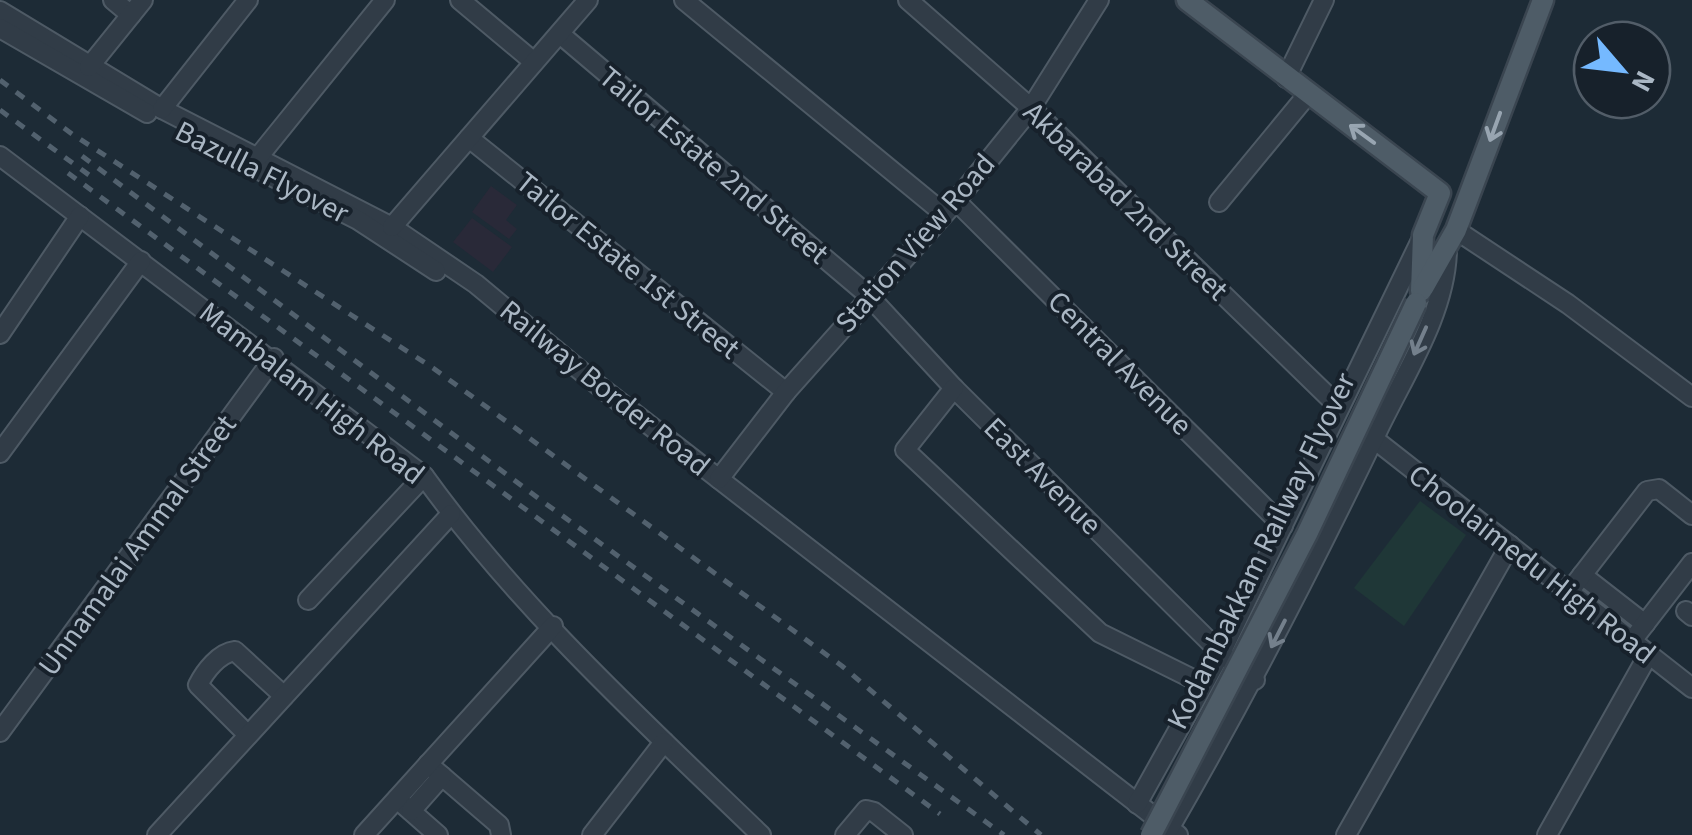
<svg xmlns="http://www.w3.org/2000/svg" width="1692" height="835" viewBox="0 0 1692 835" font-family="'Source Sans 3',sans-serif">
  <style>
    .medical { fill: #292938 }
    .green { fill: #1f3737 }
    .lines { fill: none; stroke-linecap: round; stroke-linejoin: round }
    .minor-casing { stroke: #4e5a65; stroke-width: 22 }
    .major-casing { stroke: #3a4550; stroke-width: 25 }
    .minor { stroke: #313c47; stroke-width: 18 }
    .major { stroke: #4e5c67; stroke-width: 20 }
    .rail { stroke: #52616e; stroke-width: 5; stroke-dasharray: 10 10; stroke-linecap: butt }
    .major-bridge-casing { stroke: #3a4550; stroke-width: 25; stroke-linecap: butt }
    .major-bridge { stroke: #4e5c67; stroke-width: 20 }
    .oneway { stroke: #98a5b1 }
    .oneway2 { stroke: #74808c }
    .labels { text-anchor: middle; stroke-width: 8; stroke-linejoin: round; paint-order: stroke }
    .street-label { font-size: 30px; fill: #aab7c4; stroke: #17212b }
  </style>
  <rect width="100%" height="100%" fill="#1d2b36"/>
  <!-- medical -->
  <g class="medical">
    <polygon points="491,186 517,205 506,220 517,229 509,239 472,212"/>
    <polygon points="472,218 512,247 493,272 453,242"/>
  </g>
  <!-- green -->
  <polygon class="green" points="1420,501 1466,535 1404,626 1354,588"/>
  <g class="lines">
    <defs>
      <g id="minor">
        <polyline points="113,0 131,15"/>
        <polyline points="460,0 534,62"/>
        <polyline points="684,0 942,212"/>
        <polyline points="908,0 1031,108 1339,407"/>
        <polyline points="0,11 162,109 392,227 476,284 599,386 1178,835"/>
        <polyline points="0,28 147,113"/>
        <polyline points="560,34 868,295 954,388 1221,653 1255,680"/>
        <polyline points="89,67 143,0"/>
        <polyline points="1286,78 1324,0"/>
        <polyline points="162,109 248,0"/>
        <polyline points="469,138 786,392"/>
        <polyline points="206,143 358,220 436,271"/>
        <path d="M0 156 424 476C519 608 644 722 761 835"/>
        <polyline points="259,156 385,0"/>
        <polyline points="956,201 1283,526"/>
        <polyline points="1219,202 1308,94"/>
        <polyline points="392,227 588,0"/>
        <polyline points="1456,230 1568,304 1692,397"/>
        <polyline points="0,334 80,216"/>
        <polyline points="954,388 905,450 1100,633 1203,684"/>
        <polyline points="1374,439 1692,688"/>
        <polyline points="0,453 141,261"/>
        <polyline points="719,479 786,392 956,201 1031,108 1099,0"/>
        <polyline points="1582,575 1645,624"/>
        <polyline points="1569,592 1647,491 1659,489 1692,515"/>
        <polyline points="308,600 424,476"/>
        <polyline points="1686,611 1692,616"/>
        <polyline points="1631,642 1692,563"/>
        <polyline points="0,732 274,358"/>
        <path d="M248 735 198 685C205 671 219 653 235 651L284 696"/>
        <polyline points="428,764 499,825 501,835"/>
        <polyline points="397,799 438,835"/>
        <polyline points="1137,804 1221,653 1422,238"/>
        <polyline points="411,811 442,776"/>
        <path d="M1169 829C1244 699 1312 567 1377 432 1404 375 1446 313 1447 250"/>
        <polyline points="157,835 451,514"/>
        <polyline points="364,835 553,626"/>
        <polyline points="592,835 664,742"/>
        <polyline points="845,835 866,810 874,812 903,835"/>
        <polyline points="1346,835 1510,545"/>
        <polyline points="1547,835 1647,657"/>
      </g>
      <g id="major">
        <polyline points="1187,0 1440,193 1423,235 1421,291"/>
        <polyline points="1423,288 1456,230 1543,0"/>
      </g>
    </defs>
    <!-- minor casing -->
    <use href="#minor" class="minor-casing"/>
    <!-- major casing -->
    <use href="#major" class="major-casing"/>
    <!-- minor -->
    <use href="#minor" class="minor"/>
    <!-- major -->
    <use href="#major" class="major"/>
    <!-- rail -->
    <g class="rail">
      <polyline points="0,80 72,134 433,368 842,666 1041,835"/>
      <polyline points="0,110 89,175"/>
      <polyline points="82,156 542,501 1004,835"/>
      <polyline points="68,173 940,814"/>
    </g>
    <defs>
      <polyline id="major-bridge" points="1151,835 1307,534 1416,303"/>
    </defs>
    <!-- major-bridge casing -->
    <use href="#major-bridge" class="major-bridge-casing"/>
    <!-- major-bridge -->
    <use href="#major-bridge" class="major-bridge"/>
  </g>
  <!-- one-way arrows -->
  <defs><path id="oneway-shaft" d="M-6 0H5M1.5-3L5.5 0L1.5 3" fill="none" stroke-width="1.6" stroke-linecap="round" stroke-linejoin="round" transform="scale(2.5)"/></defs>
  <g class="oneway">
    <use href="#oneway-shaft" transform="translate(1495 127) rotate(110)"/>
    <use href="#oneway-shaft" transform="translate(1362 134) rotate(-144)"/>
  </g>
  <g class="oneway2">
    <use href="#oneway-shaft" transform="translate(1420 341) rotate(114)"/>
    <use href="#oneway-shaft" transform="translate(1278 634) rotate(117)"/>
  </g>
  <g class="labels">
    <!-- street labels -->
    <g class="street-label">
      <text transform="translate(714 165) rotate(40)" y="10">Tailor Estate 2nd Street</text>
      <text transform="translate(262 172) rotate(27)" y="10">Bazulla Flyover</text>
      <text transform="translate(1126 201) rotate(44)" y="10">Akbarabad 2nd Street</text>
      <text transform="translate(915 243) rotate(-49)" y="10">Station View Road</text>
      <text transform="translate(628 265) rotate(39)" y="10">Tailor Estate 1st Street</text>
      <text transform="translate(1120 363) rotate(45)" y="10">Central Avenue</text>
      <text transform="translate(605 388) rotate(39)" y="10">Railway Border Road</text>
      <text transform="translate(312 393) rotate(38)" y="10">Mambalam High Road</text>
      <text transform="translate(1043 476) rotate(45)" y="10">East Avenue</text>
      <text transform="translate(137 545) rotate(-54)" y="10">Unnamalai Ammal Street</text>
      <text transform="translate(1261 551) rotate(-64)" y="10">Kodambakkam Railway Flyover</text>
      <text transform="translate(1532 564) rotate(38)" y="10">Choolaimedu High Road</text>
    </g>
  </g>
  <!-- north arrow -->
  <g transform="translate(1622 70) rotate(118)"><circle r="48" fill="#17212b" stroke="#525d68" stroke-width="2.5"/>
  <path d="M0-8L18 38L0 25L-18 38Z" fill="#75b9ff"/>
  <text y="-15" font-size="28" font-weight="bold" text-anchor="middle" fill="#aab7c4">N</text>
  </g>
</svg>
